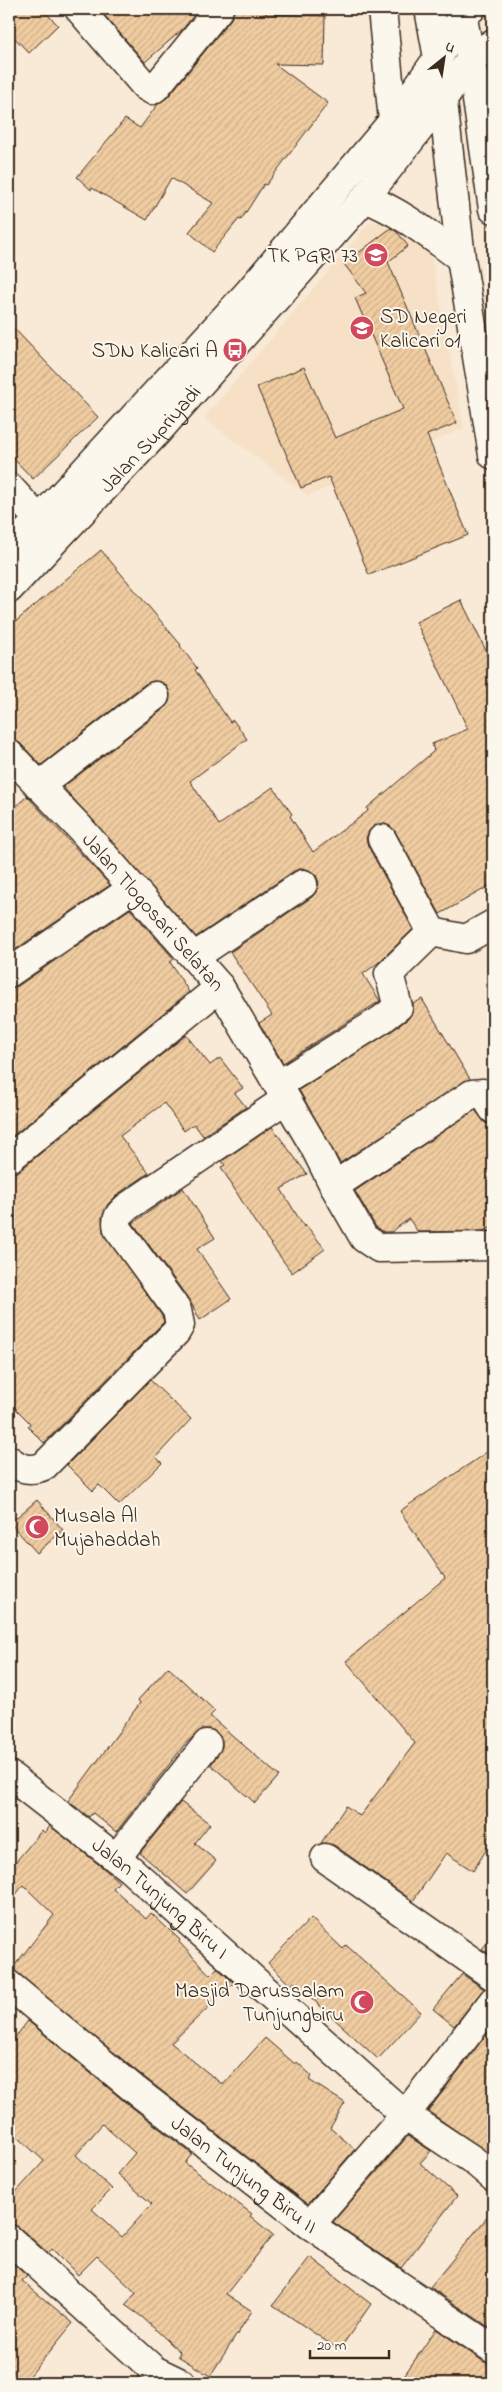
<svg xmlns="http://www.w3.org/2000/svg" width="502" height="2392" font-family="'Indie Flower',sans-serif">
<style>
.built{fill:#f6e1c6}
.building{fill:url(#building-hatch);stroke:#3b2a1e;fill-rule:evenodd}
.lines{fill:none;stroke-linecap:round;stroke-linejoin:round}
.minor-casing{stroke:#3b2a1e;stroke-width:31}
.major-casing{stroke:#3b2a1e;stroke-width:31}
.minor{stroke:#fbf7ec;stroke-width:28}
.major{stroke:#fbf7ec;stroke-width:28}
.labels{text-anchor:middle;stroke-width:4;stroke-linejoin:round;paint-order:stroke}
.poi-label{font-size:21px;fill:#3b2a1e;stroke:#fbf7ec;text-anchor:end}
.street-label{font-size:21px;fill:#3b2a1e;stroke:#fbf7ec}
</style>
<defs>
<pattern id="building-hatch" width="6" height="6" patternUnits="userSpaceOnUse" patternTransform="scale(1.25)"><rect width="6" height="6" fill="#f0cca1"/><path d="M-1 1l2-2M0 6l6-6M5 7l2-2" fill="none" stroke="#cfaf8a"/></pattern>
</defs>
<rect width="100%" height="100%" fill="#f8ead6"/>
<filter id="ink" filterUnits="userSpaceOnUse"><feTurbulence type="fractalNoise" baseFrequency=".02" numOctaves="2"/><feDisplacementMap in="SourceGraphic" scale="10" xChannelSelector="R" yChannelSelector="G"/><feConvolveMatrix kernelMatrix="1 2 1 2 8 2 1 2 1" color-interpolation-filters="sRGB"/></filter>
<g filter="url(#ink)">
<path class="built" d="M399 218 428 238 464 428 308 496 204 418 369 223Z"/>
<path class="building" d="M18 9H42L58 25 29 53 9 32V17Z
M99 9H199L183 29 145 62Z
M234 9H270L265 14 325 16 324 65 275 64 328 103 266 185 264 184 241 220 239 219 212 252 189 232 213 203 171 178 147 220 92 188 91 190 77 177 125 119 140 128 158 104 168 97 231 19Z
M391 228 398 233 408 246 388 262 457 423 427 435 468 535 369 575 329 477 301 488 257 387 304 367 335 438 403 409 355 298 366 293 344 264Z
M9 323 98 417 33 479 9 454Z
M101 550 181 645 180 646 197 668 195 670 230 722 233 720 247 739 190 781 219 825 273 787 292 814 290 816 313 852 368 811 367 808 434 751 432 744 468 729 416 622 461 600 493 665V884L440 914 395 831 390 826 383 823 374 826 369 831 366 838 368 846 413 929 379 962 363 974 380 1001 283 1063 259 1023 272 1015 230 952 312 897 317 891 319 883 316 875 309 870 302 868 294 871 196 937 63 787 165 708 169 702 170 694 167 686 161 682 153 681 145 684 41 765 20 743 9 739V627Z
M27 796 110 885 9 954V813Z
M130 909 174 959 170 962 189 992 9 1139V988L18 986Z
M422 999 470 1079 340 1163 299 1090 390 1032 408 1019 413 1012V1004Z
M186 1035 210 1065 220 1058 243 1088 235 1093 246 1107 203 1136 194 1124 184 1131 164 1103 120 1136 149 1173 118 1194 108 1204 102 1217 103 1232 162 1316 164 1322 44 1443 28 1427 30 1423 9 1402V1174L19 1171Z
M475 1110 485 1123 493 1125V1227L482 1231 418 1232 409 1219 391 1232H384L376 1227 355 1191Z
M272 1127 307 1174 281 1189 304 1227 306 1225 325 1249 292 1273 254 1221 221 1167 225 1165 222 1161Z
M183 1188 215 1238 197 1249 231 1299 200 1320 190 1301 133 1223Z
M150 1380 191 1419 156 1457 162 1463 119 1505 99 1485 93 1491 67 1465Z
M493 1448V1839L473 1871 446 1853 413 1901 334 1845 321 1843 346 1806 360 1816 415 1743 346 1661 445 1578 400 1511Z
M37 1500 63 1530 37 1553 10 1523Z
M168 1667 215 1711 210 1716 279 1776 255 1803 211 1765 222 1747V1739L216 1732 209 1729H202L186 1743 116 1832 93 1813 89 1817 68 1801 140 1703 138 1700Z
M181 1802 210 1824 195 1843 216 1861 187 1894 140 1853Z
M50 1826 102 1867 119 1882 113 1888 146 1919 151 1913 180 1940 179 1942 210 1975 217 1968 234 1983 171 2043 223 2085 265 2038 295 2064 297 2062 312 2076 309 2080 345 2103 330 2128 355 2149 308 2204 144 2077 12 1969 54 1915 23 1885 9 1904V1870L42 1830 45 1833Z
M311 1918 343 1949 346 1945 421 2012 378 2059 294 1982 291 1986 268 1963Z
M493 1936V1957L482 1949Z
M462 1974 484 1989 454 2026 433 2009Z
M28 2021 124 2101 192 2154 185 2163 252 2214 250 2216 273 2235 226 2294 252 2311 210 2376 178 2356 180 2352 142 2317 125 2305 136 2293 97 2256 78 2275 52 2249 48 2253 19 2227 9 2224V2200L44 2161 9 2129V2045ZM102 2124 135 2153 117 2174 152 2204 122 2237 92 2209 112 2189 76 2155Z
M493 2026V2157L428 2111Z
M408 2136 431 2151 420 2163 457 2196 401 2268 333 2222Z
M493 2210V2330L430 2287Z
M310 2257 371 2304 339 2350 273 2305Z
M9 2260 27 2276 22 2281 73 2323 24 2383H19L9 2375Z
M436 2329 484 2362 493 2364V2383H399Z"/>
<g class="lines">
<defs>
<g id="minor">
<path d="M79 9 145 86 152 90 156 87 219 9"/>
<path d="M382 9 393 121"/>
<path d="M9 487 39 520"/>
<path d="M9 549 39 520 248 293 393 121 438 58 462 16 471 9"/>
<path id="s1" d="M9 589 159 430 365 198 442 100 471 59 493 43"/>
<path id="s2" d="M9 754 80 828 220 987 314 1146 334 1186 364 1238 379 1248 493 1246"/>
<path d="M39 786 155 696"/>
<path d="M382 839 432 932"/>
<path d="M194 957 303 884"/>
<path d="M9 973 133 888"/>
<path d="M278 1085 381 1020 398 1007 389 974 432 932 466 939 493 924"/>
<path d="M9 1159 220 987"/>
<path d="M334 1186 472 1094 483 1093 493 1109"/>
<path d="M9 1460C21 1469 30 1472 44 1466L176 1332 180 1325 177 1310 118 1229C115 1218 119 1214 127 1207L286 1099"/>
<path id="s3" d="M9 1775 130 1869 405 2115 473 2160 493 2177"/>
<path d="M116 1858 207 1744"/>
<path d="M325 1858 493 1976"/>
<path id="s4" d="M9 1985 134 2089 310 2225 493 2349"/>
<path d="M310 2225 405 2115 493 2001"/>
<path d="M9 2239 154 2370 181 2383"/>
</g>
<path id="major" d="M429 9 438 58 461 258 493 455
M461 9 471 59 493 209
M365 198C403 213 429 235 461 258"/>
</defs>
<use href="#minor" class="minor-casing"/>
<use href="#major" class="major-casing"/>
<use href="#minor" class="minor"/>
<use href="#major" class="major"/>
</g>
</g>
<defs>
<symbol id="school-disc" viewBox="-11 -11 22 22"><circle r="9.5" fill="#d1495b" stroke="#fbf7ec"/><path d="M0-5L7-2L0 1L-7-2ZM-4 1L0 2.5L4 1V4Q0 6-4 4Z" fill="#fff"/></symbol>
<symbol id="bus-disc" viewBox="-11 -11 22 22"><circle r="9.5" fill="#d1495b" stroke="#fbf7ec"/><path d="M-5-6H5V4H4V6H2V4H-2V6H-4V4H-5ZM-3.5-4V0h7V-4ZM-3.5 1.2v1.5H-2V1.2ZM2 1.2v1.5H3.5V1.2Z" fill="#fff"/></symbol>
<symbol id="mosque-disc" viewBox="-11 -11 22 22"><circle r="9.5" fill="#d1495b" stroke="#fbf7ec"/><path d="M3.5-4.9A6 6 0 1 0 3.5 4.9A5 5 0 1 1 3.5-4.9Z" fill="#fff"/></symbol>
</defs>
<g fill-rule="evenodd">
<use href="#school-disc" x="362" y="241" width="28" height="28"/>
<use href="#school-disc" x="348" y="314" width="28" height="28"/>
<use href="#bus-disc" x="221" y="336" width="28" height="28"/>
<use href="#mosque-disc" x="23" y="1513" width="28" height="28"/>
<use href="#mosque-disc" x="348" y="1988" width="28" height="28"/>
</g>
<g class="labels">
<g class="poi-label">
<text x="358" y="262">TK PGRI 73</text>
<text x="380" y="323" text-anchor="start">SD Negeri<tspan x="380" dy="24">Kalicari 01</tspan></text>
<text x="218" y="357">SDN Kalicari A</text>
<text x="54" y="1522" text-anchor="start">Musala Al<tspan x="54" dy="24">Mujahaddah</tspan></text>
<text x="344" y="1997">Masjid Darussalam<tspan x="344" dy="24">Tunjungbiru</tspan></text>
</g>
<g class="street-label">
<text dy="7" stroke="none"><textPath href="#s1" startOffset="206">Jalan Supriyadi</textPath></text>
<text dy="7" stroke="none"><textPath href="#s2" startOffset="214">Jalan Tlogosari Selatan</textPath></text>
<text dy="7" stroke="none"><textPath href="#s3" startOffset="195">Jalan Tunjung Biru I</textPath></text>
<text dy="7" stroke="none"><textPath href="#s4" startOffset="302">Jalan Tunjung Biru II</textPath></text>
</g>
</g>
<rect width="502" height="2392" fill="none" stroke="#fbf7ec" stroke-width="30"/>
<rect x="15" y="15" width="472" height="2362" fill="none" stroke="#3b2a1e" stroke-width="2" filter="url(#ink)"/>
<g transform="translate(444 58) rotate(30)" stroke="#fbf7ec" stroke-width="4" paint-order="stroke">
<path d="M0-4L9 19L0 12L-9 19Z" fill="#3b2a1e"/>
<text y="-8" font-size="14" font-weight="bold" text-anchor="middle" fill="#3b2a1e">U</text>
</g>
<path d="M310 2350v8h79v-8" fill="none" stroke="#3b2a1e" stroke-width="2.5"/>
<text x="317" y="2350" font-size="15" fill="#3b2a1e" stroke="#fbf7ec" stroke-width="4" paint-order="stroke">20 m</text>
</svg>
